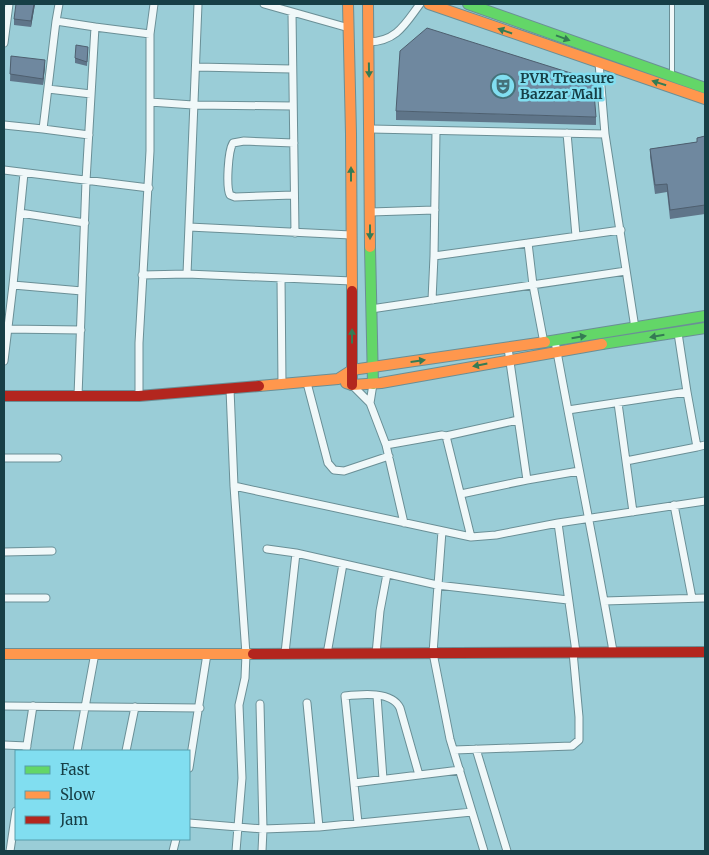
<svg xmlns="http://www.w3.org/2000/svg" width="709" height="855" font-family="Merriweather,serif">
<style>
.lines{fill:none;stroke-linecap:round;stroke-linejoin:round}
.lane-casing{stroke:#6a8f96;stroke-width:6}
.street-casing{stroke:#6a8f96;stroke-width:9}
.fast-casing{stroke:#6a8f96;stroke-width:12}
.slow-casing{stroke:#6a8f96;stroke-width:12}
.jam-casing{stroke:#6a8f96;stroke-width:12}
.lane{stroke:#f0f8f9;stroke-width:4}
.street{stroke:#f0f8f9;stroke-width:7}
.fast{stroke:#63d668;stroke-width:10}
.slow{stroke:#ff974d;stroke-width:10}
.jam{stroke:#b3261e;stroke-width:10}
.wall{fill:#5f7589}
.shaded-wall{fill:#4e5f6f}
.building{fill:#6f889f;stroke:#4e5f6f}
.oneway{fill:#357b54}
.labels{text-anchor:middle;stroke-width:5;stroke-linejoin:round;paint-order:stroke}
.poi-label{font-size:14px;font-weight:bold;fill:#173f46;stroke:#81def0;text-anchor:start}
</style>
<rect width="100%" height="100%" fill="#9acdd7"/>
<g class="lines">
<defs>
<path id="lane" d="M672 4V75"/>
<path id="street" d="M59 4 56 21 95 27
M264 4 349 28
M292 13 295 233
M369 42C397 41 405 24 420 4
M4 43 9 4
M599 63 605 134 635 328
M196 67 292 69
M48 89 91 94
M150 102 193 105 293 106
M4 125 43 129 56 21
M43 129 89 135
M371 129 605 134
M567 133 576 236
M294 143 244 141 233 143C228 151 226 187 230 195L235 197 294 195
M4 170 149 188
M370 212 435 210
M20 213 85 223
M189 227 351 235
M528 243 533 285 544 343
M434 256 621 230
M187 274 198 4
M142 275 187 274 352 281
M281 278 282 385
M13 285 82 291
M432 300 434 256 436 131
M371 309 626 271
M7 329 81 330
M555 341C574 445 595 548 613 651
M508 348 527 480
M4 361 13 285 24 173
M307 383 328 463 334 470 344 471 389 456
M352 385 370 403 373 384
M230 389 234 486 246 654 245 678 239 705 242 778 236 851
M78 396 86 181 95 27 150 34
M139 396V343L150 151V34L154 4
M370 403 386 445 404 523
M618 403 633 512
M568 410 687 392 678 333
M446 436 518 420
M386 445 442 435 446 436 471 537
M697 447 705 445
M4 458H58
M626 461 697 447 687 392
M234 486 471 537 496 535 558 523 705 501
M461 494 527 480 579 471
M674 505 692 598
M558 523 576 652
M442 531 433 653 450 739 484 851
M267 549 296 553 437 585 568 600
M4 552 52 551
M4 598H46
M604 601 705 598
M285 653 296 553
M327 654 343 564
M376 654 380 611 387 574
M377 696 383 779
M307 703 319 827
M260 704 263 829 262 851
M4 706 200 708
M4 745 27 746
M476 749 507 851
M454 750 572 746 579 740V717L573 652
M26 751 33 706
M77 751 95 653
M126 751 135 707
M189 768 207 654
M354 783 460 770
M189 823 263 829 319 827 472 812
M358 823 345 696C362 694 392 691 400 708L419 775
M10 851 16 811
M173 851 176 839"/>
<path id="fast" d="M468 4 705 88
M370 247 373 384
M545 342 705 316
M602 344 705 328"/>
<path id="slow" d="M348 4 351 134 352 291
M368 4 370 247
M429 4 705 99
M346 383 352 385 381 383 602 344
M259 386 338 379 352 370 545 342
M4 654H253"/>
<path id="jam" d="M352 291V385
M4 396H139L259 386
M253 654 705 652"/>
</defs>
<use href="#lane" class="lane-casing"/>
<use href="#street" class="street-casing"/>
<use href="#fast" class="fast-casing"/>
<use href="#slow" class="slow-casing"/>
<use href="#jam" class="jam-casing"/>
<use href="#lane" class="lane"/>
<use href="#street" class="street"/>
<use href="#fast" class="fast"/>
<use href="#slow" class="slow"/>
<use href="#jam" class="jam"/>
</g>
<path class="wall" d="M35 4 31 27 14 25V19Z
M88 47 87 66 75 63V58Z
M11 56 45 66 43 85 10 81Z
M396 111 596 117V125L396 120Z
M705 136V214L670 219 667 192 655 194 650 157V149L697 142V138Z"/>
<path class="shaded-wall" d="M34 4H35L31 27V21Z
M45 60V66L43 85V79Z"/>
<path class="building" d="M16 4H34L31 21 14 19Z
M427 28 593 80 596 117 396 111 400 51Z
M76 45 88 47 87 62 75 58Z
M11 56 45 60 43 79 10 74Z
M705 136V205L670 210 667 184 655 185 650 149 697 142V138Z"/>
<defs><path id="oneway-solid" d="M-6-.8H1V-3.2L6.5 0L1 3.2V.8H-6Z" transform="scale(1.25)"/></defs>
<g class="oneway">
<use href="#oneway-solid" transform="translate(505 31) rotate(-161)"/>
<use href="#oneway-solid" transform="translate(563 38) rotate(20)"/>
<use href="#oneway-solid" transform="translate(369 70) rotate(89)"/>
<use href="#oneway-solid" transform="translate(659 83) rotate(-162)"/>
<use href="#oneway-solid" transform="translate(351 174) rotate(-90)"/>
<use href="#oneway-solid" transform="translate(370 232) rotate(90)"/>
<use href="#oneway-solid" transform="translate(352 336) rotate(-90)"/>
<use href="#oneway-solid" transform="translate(657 336) rotate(170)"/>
<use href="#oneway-solid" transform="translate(579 337) rotate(-9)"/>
<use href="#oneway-solid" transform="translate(418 361) rotate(-8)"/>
<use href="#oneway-solid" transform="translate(480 365) rotate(169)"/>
</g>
<defs>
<symbol id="theatre-ring" viewBox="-11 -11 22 22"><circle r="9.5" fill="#81def0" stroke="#457179" stroke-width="1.5"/><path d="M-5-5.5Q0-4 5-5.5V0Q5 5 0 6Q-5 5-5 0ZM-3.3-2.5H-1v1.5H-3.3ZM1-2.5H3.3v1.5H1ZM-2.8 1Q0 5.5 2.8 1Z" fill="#457179"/></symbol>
</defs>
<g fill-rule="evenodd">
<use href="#theatre-ring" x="489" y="72" width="28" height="28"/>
</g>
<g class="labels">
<g class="poi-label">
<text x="520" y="83">PVR Treasure<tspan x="520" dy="16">Bazzar Mall</tspan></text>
</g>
</g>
<rect width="709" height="855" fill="none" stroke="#173f46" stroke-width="10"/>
<rect x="15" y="750" width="175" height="90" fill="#81def0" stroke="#579eac"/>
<rect x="25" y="766" width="25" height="8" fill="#63d668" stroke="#579eac"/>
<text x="60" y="775" font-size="15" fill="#173f46">Fast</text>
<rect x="25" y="791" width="25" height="8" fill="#ff974d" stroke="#579eac"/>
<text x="60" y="800" font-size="15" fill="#173f46">Slow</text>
<rect x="25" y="816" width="25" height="8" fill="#b3261e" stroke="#579eac"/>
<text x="60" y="825" font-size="15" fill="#173f46">Jam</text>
</svg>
